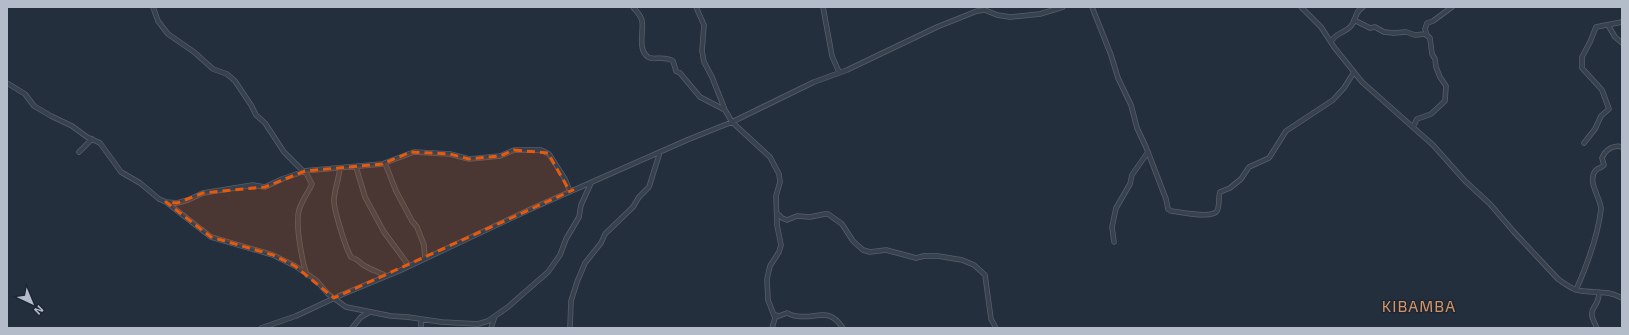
<svg xmlns="http://www.w3.org/2000/svg" width="1629" height="335" font-family="'Exo 2',sans-serif">
<style>
.lines{fill:none;stroke-linecap:round;stroke-linejoin:round}
.minor-casing{stroke:#565f6c;stroke-width:5.5}
.minor{stroke:#38414e;stroke-width:4}
.marked{fill:#e8590c;fill-opacity:0.2;stroke:#e8590c;stroke-width:3;stroke-dasharray:8 5;stroke-linejoin:round}
.labels{text-anchor:middle;stroke-width:3;stroke-linejoin:round;paint-order:stroke}
.quarter-label{font-size:16px;letter-spacing:1px;fill:#d59563;stroke:#1d2633}
</style>
<rect width="100%" height="100%" fill="#242f3e"/>
<g class="lines">
<defs>
<path id="minor" d="M153 7 158 21 168 34 194 52 213 69 227 74 235 81 251 105 256 115 265 123 284 152 303 171 382 164 414 152 450 154 469 159 500 156 514 150H541L549 154 565 179 569 189 573 190
M633 7C636 11 641 15 642 21 644 31 637 49 648 57 654 61 663 55 673 61L676 71 680 73 700 97 725 110
M696 7 704 25 702 51 704 62 712 77 725 110 732 122 770 157 779 174 780 182 776 196 777 225 781 245 779 252 770 266 767 279 768 300 775 318 772 328
M823 7 832 56 839 72
M1092 7 1111 55 1118 78 1131 105 1137 128 1146 147 1166 199 1168 209 1171 211C1180 212 1212 219 1217 211 1220 206 1218 198 1220 192L1230 188 1241 179 1249 167 1269 158 1286 131 1333 100 1344 88 1354 72
M1301 7 1321 27 1334 47 1362 82 1433 145 1465 181 1490 204 1514 232 1558 279C1564 283 1570 288 1577 290 1594 294 1606 289 1622 298
M1354 20 1370 28 1375 27 1384 32 1394 33 1406 32 1415 35 1425 34 1430 38 1432 54 1435 59 1436 67 1440 77 1446 86 1445 101 1431 114 1417 119 1413 127
M1608 25 1615 37 1622 43
M1427 35 1425 29 1427 23 1433 21 1452 7
M1331 42C1335 33 1345 33 1351 26 1357 19 1354 12 1363 7
M7 83 25 94 34 106 51 116 72 126 87 137 100 143 121 172 140 183 159 199 166 202 177 203 188 200 203 193 253 185 265 187 282 179 305 171 312 184C308 193 302 200 299 210 295 223 302 262 307 275
M1584 143 1595 129 1601 116 1609 109 1602 90 1582 68V57L1590 42 1596 27 1622 22
M79 152 92 139
M385 163 396 191 412 221 417 227 424 245 425 259
M356 167 365 197 384 232 409 266
M340 168C339 178 335 188 334 199 333 208 346 249 351 257 360 260 359 263 365 266 372 270 379 272 386 276
M166 202 211 237 273 255 295 266 316 280 328 294 346 307 391 316 407 317 442 322 478 324 488 321 508 307 548 272 560 255 566 239 579 217 581 205 591 183
M777 213 782 218 787 220 797 216 810 217 825 214H828L842 224 853 241 863 250 870 252 886 250 916 258 924 256H938L962 260 974 265 985 275 991 319 996 328
M1114 242 1112 227 1116 208 1130 184 1132 175 1148 152
M1576 290C1587 265 1598 236 1601 209 1601 198 1586 181 1596 170 1599 168 1601 168 1604 165L1602 158C1605 150 1614 144 1622 147
M775 315 779 316 787 313C790 314 793 316 796 316 817 320 827 305 843 328
M421 319V328
M261 328 296 316 341 295 399 271 533 208 687 140 732 122 814 82 847 70 937 27 977 11 985 10 997 15 1010 17 1040 14 1063 7
M352 328 361 317 368 313
M491 328 495 316
M570 328 571 301 577 282 585 263 601 243 605 234 633 207 639 197 649 187 660 152
M1597 328C1584 304 1599 312 1599 292"/>
</defs>
<use href="#minor" class="minor-casing"/>
<use href="#minor" class="minor"/>
</g>
<path class="marked" d="M514 150 548 153 569 190H573L334 298 295 266 273 255 211 237 166 202 177 203 203 193 265 187 305 171 382 164 411 152 450 154 469 159 500 156Z"/>
<g class="labels">
<g class="quarter-label">
<text x="1419" y="312">KIBAMBA</text>
</g>
</g>
<rect width="1629" height="335" fill="none" stroke="#b4bcc9" stroke-width="16"/>
<g transform="translate(32 303) rotate(136)" stroke="#1d2633" stroke-width="3" paint-order="stroke">
<path d="M0-3L7 15L0 10L-7 15Z" fill="#b4bcc9"/>
<text y="-6" font-size="11" font-weight="bold" text-anchor="middle" fill="#b4bcc9">N</text>
</g>
</svg>
